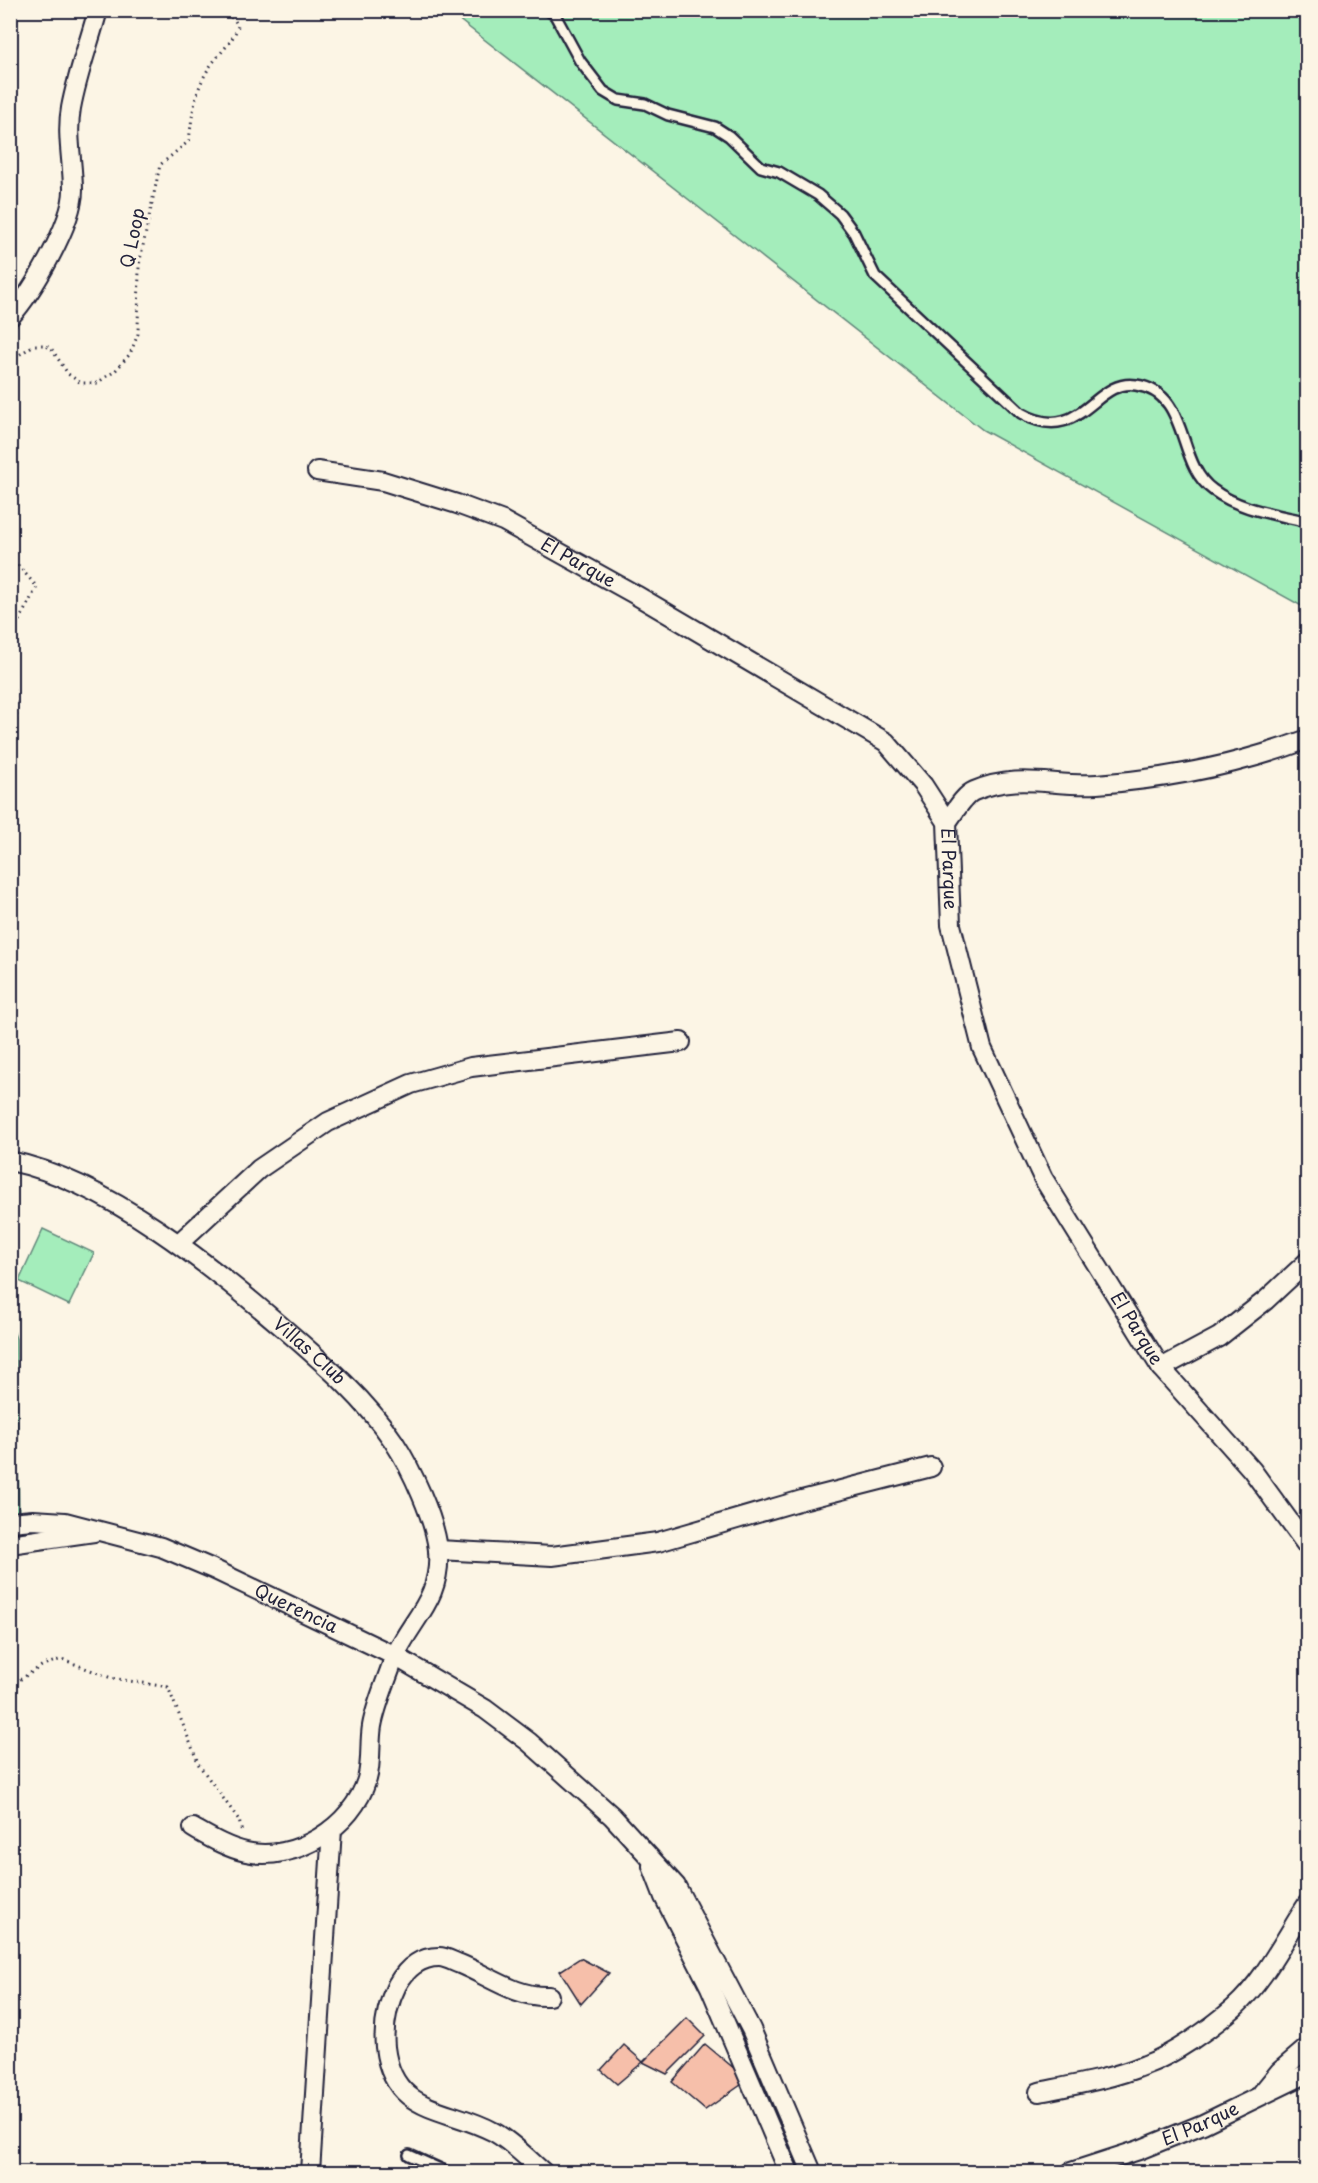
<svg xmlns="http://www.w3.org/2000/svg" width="1318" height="2183" font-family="'Playpen Sans',sans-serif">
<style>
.green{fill:#a4edbb;stroke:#63887b;stroke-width:1.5}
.building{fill:#f6bfaa;stroke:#22223b;stroke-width:1.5}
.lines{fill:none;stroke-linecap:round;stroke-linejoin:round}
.lane-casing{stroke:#22223b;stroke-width:14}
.street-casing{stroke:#22223b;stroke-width:22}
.path{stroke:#22223b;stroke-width:3;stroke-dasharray:1.5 4.5;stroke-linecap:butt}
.lane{stroke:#fcf5e5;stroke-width:9}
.street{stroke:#fcf5e5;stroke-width:18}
.labels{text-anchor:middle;stroke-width:6;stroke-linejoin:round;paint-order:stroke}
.street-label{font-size:18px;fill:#22223b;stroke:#fcf5e5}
</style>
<rect width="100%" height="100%" fill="#fcf5e5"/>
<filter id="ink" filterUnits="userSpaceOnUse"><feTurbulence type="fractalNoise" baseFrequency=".0167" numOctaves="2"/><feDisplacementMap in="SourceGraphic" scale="12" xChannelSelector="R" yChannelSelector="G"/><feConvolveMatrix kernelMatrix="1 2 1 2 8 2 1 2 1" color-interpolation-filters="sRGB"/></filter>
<g filter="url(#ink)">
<path class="green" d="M448 11H1307V609L983 430Z
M43 1229 94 1253 69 1305 19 1281Z
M10 1321 16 1339 19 1517 10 1518Z"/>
<path class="building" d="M580 1958 609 1973 581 2004 560 1971Z
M687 2018 705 2036 667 2074 643 2062Z
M705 2044 748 2080 705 2110 672 2082Z
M624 2045 643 2062 617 2084 601 2070Z"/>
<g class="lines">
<defs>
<path id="lane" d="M548 10 555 15 580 61 603 91 618 100 645 104 668 115 715 127 729 136 761 167 779 172 818 195 840 214 854 233 875 276 1021 413C1081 447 1094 378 1136 385 1191 393 1175 463 1213 490 1240 510 1275 514 1308 522
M409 2155 447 2172"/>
<g id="street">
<path d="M10 317C32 293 73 223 73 190 73 163 66 135 71 108 77 75 89 43 98 10"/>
<path id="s1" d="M317 471 383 481 457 504 503 521 636 595 886 742 923 785 947 822 951 925 982 1048 1043 1178 1161 1368 1252 1470 1308 1547"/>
<path d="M947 822C954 813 964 795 974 791 1019 772 1053 787 1097 784 1168 779 1241 764 1308 739"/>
<path id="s2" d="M10 1161C108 1181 214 1268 288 1332 326 1365 366 1400 394 1442 411 1468 435 1519 438 1550 442 1602 408 1621 393 1661 386 1682 376 1704 372 1726 369 1744 372 1762 367 1779 353 1827 294 1863 246 1852 227 1848 209 1837 193 1828"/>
<path d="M179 1243 259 1169 328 1122 411 1084 471 1067 681 1042"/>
<path d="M1161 1368 1219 1337 1266 1300 1308 1261"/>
<path id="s3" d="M10 1522 33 1520 65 1522 161 1547 213 1569 395 1656 485 1709 529 1742 612 1816 676 1886 751 2029 812 2172"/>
<path d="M10 1544 94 1532"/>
<path d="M438 1550 552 1556 658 1542 802 1500 931 1467"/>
<path d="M652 1866 664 1897 710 1987 789 2172"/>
<path d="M1039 2092C1074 2085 1111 2079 1145 2065 1173 2055 1211 2028 1234 2008 1265 1980 1285 1938 1308 1903"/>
<path d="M1262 2093 1280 2071 1308 2047"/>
<path d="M310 2172 332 1829"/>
<path d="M543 2172C528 2159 512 2142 494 2132 446 2106 393 2115 385 2047 383 2025 387 2005 397 1985 406 1969 419 1957 439 1957 446 1957 454 1962 460 1964 489 1976 517 1998 549 1996"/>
<path id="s4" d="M1071 2172 1139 2150 1203 2124 1308 2073"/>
</g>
</defs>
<use href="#lane" class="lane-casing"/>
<use href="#street" class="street-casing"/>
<path class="path" d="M10 361 34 345H43L51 348 68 374 81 383H97L115 371 130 354 138 334 139 265 160 165 189 141C192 117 194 94 206 73 215 56 232 45 238 26L234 19 218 10
M10 556 37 587 17 624 10 655
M10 672 17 717 10 746
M10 1686 43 1665 62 1659 111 1678 168 1687 199 1765 239 1820 242 1833"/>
<use href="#lane" class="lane"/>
<use href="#street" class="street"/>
</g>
</g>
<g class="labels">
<g class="street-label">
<text transform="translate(133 238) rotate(-79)" y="6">Q Loop</text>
<text dy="6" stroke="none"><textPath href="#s1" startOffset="279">El Parque</textPath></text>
<text dy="6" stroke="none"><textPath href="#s1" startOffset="783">El Parque</textPath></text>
<text dy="6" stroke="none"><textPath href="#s1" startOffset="1287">El Parque</textPath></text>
<text dy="6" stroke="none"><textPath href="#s2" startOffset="358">Villas Club</textPath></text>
<text dy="6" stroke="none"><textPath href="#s3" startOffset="303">Querencia</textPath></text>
<text dy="6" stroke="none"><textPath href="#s4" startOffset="138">El Parque</textPath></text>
</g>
</g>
<rect width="1318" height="2183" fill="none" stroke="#fcf5e5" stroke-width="36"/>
<rect x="18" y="18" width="1282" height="2147" fill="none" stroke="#22223b" stroke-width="2" filter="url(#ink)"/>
</svg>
